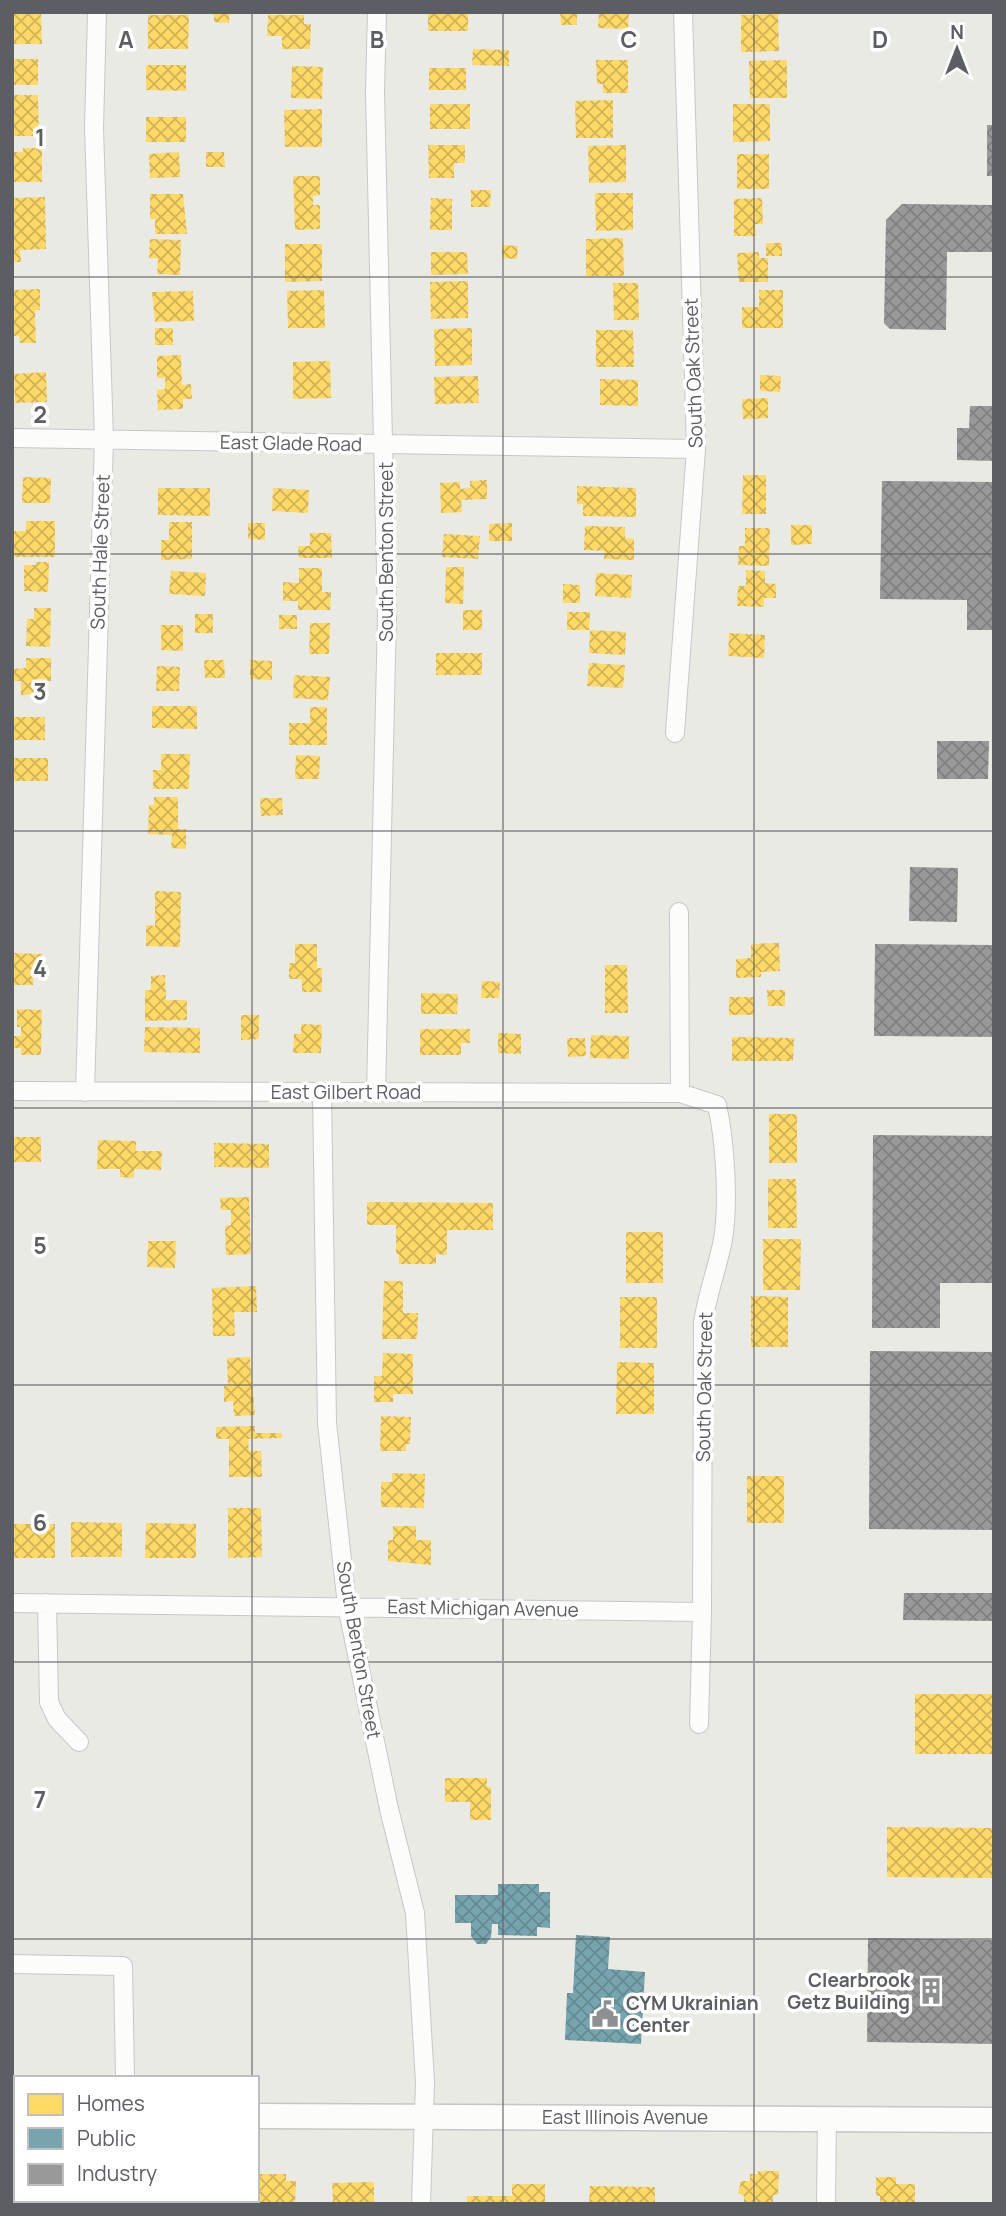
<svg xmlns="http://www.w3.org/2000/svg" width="1006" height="2216" font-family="Manrope,sans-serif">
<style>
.homes{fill:url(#homes-cross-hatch)}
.public{fill:url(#public-cross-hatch)}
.industry{fill:url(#industry-cross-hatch)}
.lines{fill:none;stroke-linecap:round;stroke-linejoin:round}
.minor-casing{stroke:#c7c7c7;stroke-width:20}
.secondary-casing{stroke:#c6c7c5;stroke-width:27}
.minor{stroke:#fcfcfb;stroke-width:18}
.secondary{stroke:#fcfcfb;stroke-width:24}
.grid{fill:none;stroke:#5b5e62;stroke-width:2;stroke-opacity:0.55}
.labels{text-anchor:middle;stroke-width:7;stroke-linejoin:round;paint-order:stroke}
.street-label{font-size:19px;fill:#5b5e62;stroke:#fff}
.poi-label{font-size:19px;font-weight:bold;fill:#5b5e62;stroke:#fff;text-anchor:end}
.grid-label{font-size:23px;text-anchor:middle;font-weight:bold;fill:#5b5e62;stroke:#fff;stroke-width:7;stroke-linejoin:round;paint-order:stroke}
</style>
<defs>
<pattern id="homes-cross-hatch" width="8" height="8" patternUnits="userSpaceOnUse" patternTransform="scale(1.75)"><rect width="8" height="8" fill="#ffd966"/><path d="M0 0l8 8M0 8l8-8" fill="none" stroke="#d1b357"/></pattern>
<pattern id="public-cross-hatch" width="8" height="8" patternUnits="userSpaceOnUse" patternTransform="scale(1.75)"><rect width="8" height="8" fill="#76a5af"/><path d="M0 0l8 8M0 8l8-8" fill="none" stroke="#648a92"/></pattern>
<pattern id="industry-cross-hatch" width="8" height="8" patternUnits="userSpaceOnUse" patternTransform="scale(1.75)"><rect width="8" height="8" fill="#999"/><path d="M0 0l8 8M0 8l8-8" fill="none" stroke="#808080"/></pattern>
</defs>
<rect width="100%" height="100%" fill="#eaeae5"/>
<path class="homes" d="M12 12H41L42 44H12Z
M214 12H230L229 23 214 22Z
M428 12H468V31H428Z
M560 12H577V25H561Z
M599 12 629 13 628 29 598 28Z
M778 14 779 51 741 52V15Z
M148 15H189L188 49H148Z
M268 15H304V24H311L310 49H282V36H267Z
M473 49 509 50V66L472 65Z
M12 59H38V85H12Z
M596 60H628V93H603V84H597Z
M787 60V98H750L749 61Z
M146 65H186V91L146 90Z
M292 66 323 67 322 99 291 98Z
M429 68H466V90H429Z
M12 95H38L39 136H12Z
M613 100V138H576L575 101Z
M430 104H470V129H430Z
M733 104H770V141L733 142Z
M322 109V147H285L284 110Z
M146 117H186V142H146Z
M428 145H465V163H454V178H429Z
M626 145V182L589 183 588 146Z
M23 148H42V182H12V152H23Z
M179 152 180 177 150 178 149 154Z
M206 152H224L225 167H206Z
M737 154H769V189H737Z
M293 176H320V195L313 196V205H320V229L295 230Z
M471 190H491L490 207H471Z
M595 193H633V230L596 231Z
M150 194H183L187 234H155V219H150Z
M45 197 46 249 20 250 21 262H12L13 198Z
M431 198 452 199V230H430Z
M762 198 763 224H755L756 236H734V199Z
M623 238 624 276H586V239Z
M150 239 181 240 180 275 157 274 158 259 149 258Z
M766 243H782V256H766Z
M285 244H322V281L285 282Z
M502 245 518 246 517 259 502 258Z
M431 252H467L468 274 431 275Z
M759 252V258H768V282H739L737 253Z
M468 281V318L431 319 430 282Z
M613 283H638L639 320H614Z
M40 289V310H35L36 343H20L19 336H12V290Z
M324 290 325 328H288L287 291Z
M759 290H783V328H742V307H759Z
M193 291 194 321 155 322 152 292Z
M155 328H173V345H155Z
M472 328V365L435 366 434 329Z
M596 330H633L634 367H596Z
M181 355 182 385 191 384 192 399H183V409L158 410 157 390 165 389V378H157V356Z
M330 361 331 398 293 399V362Z
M46 372 47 402 15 403 14 374Z
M760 375 781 376 780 392 760 391Z
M478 376 479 403 435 404 434 377Z
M600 379 638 380V406L600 405Z
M768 398V418L743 419 742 399Z
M743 475H766V514H742Z
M23 477 51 478 50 503H22Z
M487 480V499L461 500 462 512 441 513 440 483 460 482V489L470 488V481Z
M577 486 636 488V517L583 516V504H577Z
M158 488H210V516L158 515Z
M273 488 309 490 308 513 272 511Z
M26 521H55V557H12V531H26Z
M169 522H192V559L161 560V540H169Z
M248 523H265V540L248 539Z
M512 523V541H489V524Z
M791 525H812V544L791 545Z
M585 526 625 527V538L634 539V560L604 559V551L584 550Z
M745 528H770L769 566 738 565 739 546H745Z
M310 533H331L332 558H299L298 546H310Z
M444 534 480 536 478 559 442 557Z
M36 562H49L48 592 24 591V565H36Z
M446 567H464L463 604 445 603Z
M299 568H322V592H331L330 610H298V601H283V582L299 583Z
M746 570 765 571V583L776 584V598H764V607L737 606 738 586H746Z
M171 571 206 573 205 596 169 594Z
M596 573 632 575 631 598 595 596Z
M563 584 580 585V603H563Z
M34 608H51L50 647 26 646 27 619H34Z
M463 610H482V630H463Z
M567 612H590L589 630H567Z
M195 614H213V633H195Z
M279 615H297V629H279Z
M310 623H330L329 654H309Z
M161 625H183V651L161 650Z
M590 630 626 632 625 655 589 653Z
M729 633 765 635 764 658 728 656Z
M436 653H482V675H436Z
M26 658H51V681L41 682V694L21 695V681H14V669L26 668Z
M204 660H224L225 678H205Z
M250 660 272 661V680L250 679Z
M589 663 625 665 623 688 587 686Z
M157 666 180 667 179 691H156Z
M294 675 330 677 328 700 293 698Z
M152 706H197V729L152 728Z
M310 707H327V745H289V723H310Z
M12 717H45V740H12Z
M161 754H190L189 789H153V770H161Z
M296 755 320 756 319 779H295Z
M12 758H48V781H12Z
M154 797H178V829H186V849L171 848 172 835 148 834 149 805H154Z
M260 798H282L283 815 261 816Z
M155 891 181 892 180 947 146 946V925L155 926Z
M779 943 780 971 761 972V977L736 978V959L751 958V944Z
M295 944H317V968H322V992H302V979H289V963H295Z
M12 953 42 954V967L34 966 33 985H12Z
M605 965H627L628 1013H605Z
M165 975 166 1000H187V1020L145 1021V990H151V976Z
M482 981 500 982 499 998H481Z
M767 990H785V1006H768Z
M421 993 458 994 457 1014H421Z
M729 997H754V1015H729Z
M17 1009 42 1010 41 1055H21V1048H12V1036H21V1027H17Z
M241 1015H259V1039L241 1040Z
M301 1024 322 1025 321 1053H293L294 1034H301Z
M145 1027 200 1028V1053L144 1052Z
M420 1029H470V1043H461V1055H420Z
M498 1033 521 1034V1054L498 1053Z
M591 1035 629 1036V1059L590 1058Z
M732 1037 794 1038 793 1061H732Z
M567 1038H585L586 1056 568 1057Z
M769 1114H797V1163H769Z
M12 1137H41V1162H12Z
M98 1140 136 1141V1151H162L161 1170 134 1169V1178L120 1177V1169H97Z
M214 1143 269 1144V1168L214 1167Z
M768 1179H796L797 1228H768Z
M249 1197 251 1254 226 1255 225 1226 231 1225V1210H221L220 1198Z
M367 1202 493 1203V1230H447V1255L436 1254V1264H399V1254H396V1225H367Z
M626 1232H663V1283H626Z
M763 1239H801L800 1290H763Z
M148 1241H176L175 1268 147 1267Z
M384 1281H403V1313H418L417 1339H382Z
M256 1286 257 1312H234L235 1336H213L212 1288Z
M751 1296 788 1297V1347H751Z
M620 1297H657V1348H620Z
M383 1353 413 1354V1394H393V1402H374V1376H382Z
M250 1357 255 1415 234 1416 233 1401 224 1402V1386H228L227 1358Z
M617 1362 654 1363V1414H616Z
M381 1416 411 1417 410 1444H406V1451H380Z
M255 1426V1433H282V1438L248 1439 249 1451H261L262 1477H229V1439H216V1427Z
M392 1473 425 1474 424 1508 381 1507V1482H392Z
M747 1476H784V1523H747Z
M228 1508H261L262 1557 228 1558Z
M71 1522 122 1523V1557H71Z
M146 1523 196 1524V1558H145Z
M12 1524H55V1558H12Z
M393 1526H416V1540H431V1565L388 1561V1540H393Z
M915 1694H994V1754H915Z
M445 1778H487V1787H491V1820H470V1802H445Z
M887 1827 994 1828V1878L887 1877Z
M758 2171H779L778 2195H773V2204H744V2196L738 2193 741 2181H750V2174H758Z
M257 2174H286V2181H296L295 2204H255Z
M876 2177H896V2184H915V2204H880V2196H876Z
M374 2182V2204H333L332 2183Z
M512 2184H545V2204H467V2196H512Z
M590 2186 655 2187V2204H589Z
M27 2200H62V2204H27Z
M146 2200H178V2204H146Z
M192 2200H237V2204H192Z"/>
<path class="public" d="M498 1884H539V1892H550V1928L537 1927V1936L498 1935V1924H492L491 1937 486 1944H477L471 1936V1923H455V1895H498Z
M576 1935 610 1937 608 1969 645 1972 641 2044 565 2040 567 1993H573Z"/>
<path class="industry" d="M987 125H994V176H987Z
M902 204 994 205V252H947L946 330 890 329 884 323 886 220Z
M970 406H994V461L957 460V428H969Z
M882 481 994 482V630H967V600L880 599Z
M937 741H989L988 779H937Z
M910 867 958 868 957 922 909 921Z
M875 944 994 945V1037L874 1036Z
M873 1135 994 1136V1283H940V1328H872Z
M870 1351 994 1352V1530L869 1529Z
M904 1593H994V1621L903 1620Z
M868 1938 994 1940V2044L867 2042Z"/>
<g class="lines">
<defs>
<path id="minor" d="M12 438 696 449
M675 733 696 449 683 12
M679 912 680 1093 717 1105C725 1140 729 1203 723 1239 718 1267 707 1294 703 1323L702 1612 699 1724
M12 1091 680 1093
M85 1092 104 439 94 128 97 12
M322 1092 327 1423 347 1606 389 1809 415 1913 425 2082 421 2204
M376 1092 387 616 375 92 377 12
M12 1603 702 1612
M47 1603 49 1702 57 1719 79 1742
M12 1964 123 1966 125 2078
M89 2200V2204
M826 2204 827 2119"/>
<path id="secondary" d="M12 2113H16
M257 2116 994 2120"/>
</defs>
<use href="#minor" class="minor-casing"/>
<use href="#secondary" class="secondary-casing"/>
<use href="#minor" class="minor"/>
<use href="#secondary" class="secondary"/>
</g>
<path class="grid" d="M252 12V2078M503 12V2204M754 12V2204M12 277H994M12 554H994M12 831H994M12 1108H994M12 1385H994M12 1662H994M12 1939H994M252 2200V2204"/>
<defs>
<symbol id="building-bare" viewBox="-9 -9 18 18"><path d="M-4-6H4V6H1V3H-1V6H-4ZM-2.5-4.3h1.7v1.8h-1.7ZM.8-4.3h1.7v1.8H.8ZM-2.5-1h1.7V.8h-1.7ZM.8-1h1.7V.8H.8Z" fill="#8d8f90" stroke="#fff" stroke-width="2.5" paint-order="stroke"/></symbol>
<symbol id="civic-bare" viewBox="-9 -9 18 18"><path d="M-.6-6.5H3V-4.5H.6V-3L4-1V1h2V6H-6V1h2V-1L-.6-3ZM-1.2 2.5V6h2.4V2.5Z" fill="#8d8f90" stroke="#fff" stroke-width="2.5" paint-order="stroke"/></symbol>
</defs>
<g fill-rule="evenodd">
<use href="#building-bare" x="912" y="1972" width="38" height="38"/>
<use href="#civic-bare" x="586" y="1995" width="38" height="38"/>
</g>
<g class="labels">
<g class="street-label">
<text transform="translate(693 373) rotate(-92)" y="7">South Oak Street</text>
<text transform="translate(291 443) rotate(1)" y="7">East Glade Road</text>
<text transform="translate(100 552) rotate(-88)" y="7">South Hale Street</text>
<text transform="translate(386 552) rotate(-90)" y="7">South Benton Street</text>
<text x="346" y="1099">East Gilbert Road</text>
<text transform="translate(704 1387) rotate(-89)" y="7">South Oak Street</text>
<text transform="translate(483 1608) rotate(1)" y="7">East Michigan Avenue</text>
<text transform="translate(359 1650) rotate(80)" y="7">South Benton Street</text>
<text x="625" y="2124">East Illinois Avenue</text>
</g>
<g class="poi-label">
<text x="910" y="1987">Clearbrook<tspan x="910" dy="22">Getz Building</tspan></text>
<text x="626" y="2010" text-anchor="start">CYM Ukrainian<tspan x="626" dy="22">Center</tspan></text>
</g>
</g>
<g class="grid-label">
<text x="126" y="48">A</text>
<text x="377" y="48">B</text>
<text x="629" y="48">C</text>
<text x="880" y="48">D</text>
<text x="40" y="146">1</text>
<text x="40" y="423">2</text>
<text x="40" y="700">3</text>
<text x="40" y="977">4</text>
<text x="40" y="1254">5</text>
<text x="40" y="1531">6</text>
<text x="40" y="1808">7</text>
</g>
<rect width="1006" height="2216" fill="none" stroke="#5b5e62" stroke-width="28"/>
<rect x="14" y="2076" width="245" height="126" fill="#ffffff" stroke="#bdbfc0" stroke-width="2"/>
<rect x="28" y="2094" width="35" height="21" fill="#ffd966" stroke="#bdbfc0" stroke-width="2"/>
<text x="77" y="2111" font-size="21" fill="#5b5e62">Homes</text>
<rect x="28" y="2128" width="35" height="21" fill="#76a5af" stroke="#bdbfc0" stroke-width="2"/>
<text x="77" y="2146" font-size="21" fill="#5b5e62">Public</text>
<rect x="28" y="2164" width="35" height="21" fill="#999999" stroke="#bdbfc0" stroke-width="2"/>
<text x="77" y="2181" font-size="21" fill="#5b5e62">Industry</text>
<g transform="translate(957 49)" stroke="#ffffff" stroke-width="5" paint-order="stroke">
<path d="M0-5L12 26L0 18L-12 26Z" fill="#5b5e62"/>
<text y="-10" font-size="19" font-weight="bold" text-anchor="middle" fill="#5b5e62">N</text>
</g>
</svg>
